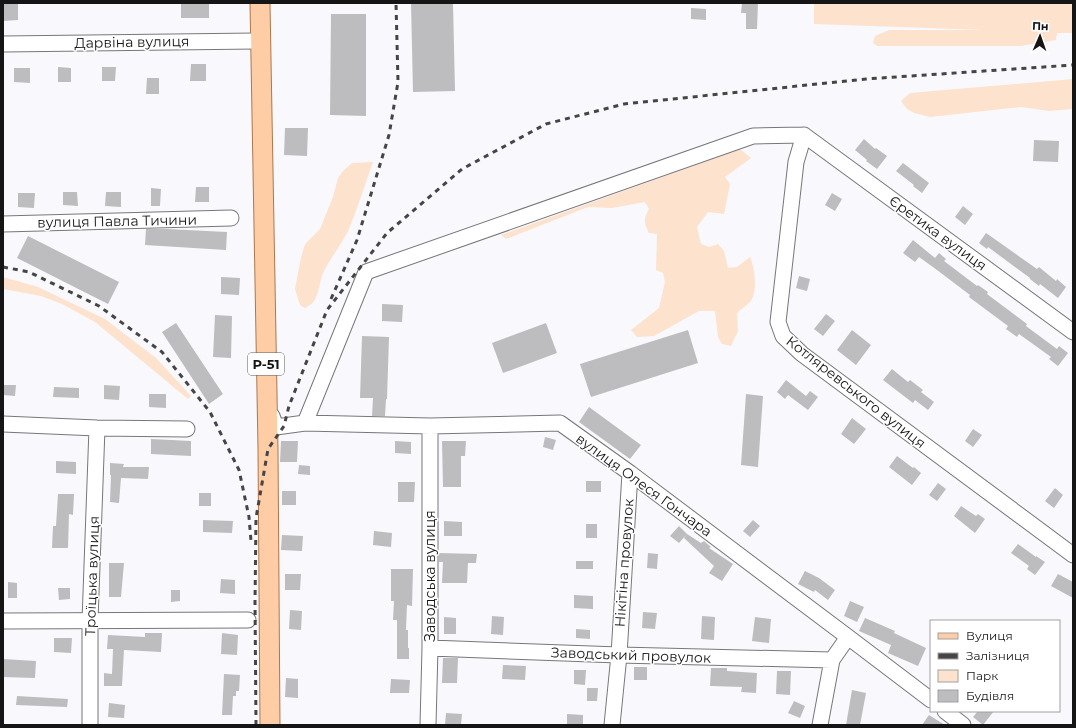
<svg xmlns="http://www.w3.org/2000/svg" width="1076" height="728" font-family="Montserrat,sans-serif">
<style>
.green{fill:#fde2cd}
.building{fill:#bdbdc0}
.lines{fill:none;stroke-linecap:round;stroke-linejoin:round}
.minor-casing{stroke:#77777a;stroke-width:17}
.major-casing{stroke:#ac774d;stroke-width:21}
.minor{stroke:#fff;stroke-width:15}
.major{stroke:#fecda6;stroke-width:19}
.rail{stroke:#454546;stroke-width:3;stroke-dasharray:5 5;stroke-linecap:butt}
.labels{text-anchor:middle;stroke-width:3;stroke-linejoin:round;paint-order:stroke}
.shield{fill:#fff;stroke:#5b5b5c;stroke-width:1}
.shield-label{font-size:13px;font-weight:bold;fill:#151516}
.street-label{font-size:14px;fill:#151516;stroke:#fff}
</style>
<rect width="100%" height="100%" fill="#f9f9fd"/>
<path class="green" d="M814 3H1073V33H1057L1056 40 1021 46H877L873 43 875 36 889 30H984L814 24Z
M1073 79V109L1049 111 1021 107 930 117 914 113 907 109 901 101 910 93Z
M740 149 751 158 725 177 730 184 724 214 708 212 697 227 701 244 709 247 718 244 724 251 728 268 737 267 750 257C755 268 758 293 750 302 746 306 741 309 737 313L738 331 731 346 722 344 718 337 715 311H699L654 336 637 337 631 330 659 308 665 282 663 273 656 270 657 234 649 233C644 223 643 219 649 209L645 202 612 208 588 207 506 239 501 235Z
M373 162C365 184 358 207 349 229 342 244 331 257 324 271 317 285 321 301 305 308L301 306 299 302 295 289 300 262 304 247 306 243 320 229 333 197 338 178 343 171 352 163Z
M3 277 38 287 105 319 156 358 191 396 188 399 95 322 62 304 41 296 3 289Z"/>
<path class="building" d="M3 3H18V20L3 21Z
M181 3H209V18H181Z
M411 3H453L455 91 413 92Z
M742 3H758L757 29H746V13H741Z
M691 8 706 9V20L691 19Z
M331 14H366V116L330 115Z
M191 64H206V81H190Z
M58 67 71 68V82H58Z
M102 67H116L115 81H102Z
M14 68H30V83L14 82Z
M147 78H159V94H146Z
M285 128H308L307 156 284 155Z
M864 139 875 149 876 148 887 156 877 169 866 161 867 160 855 150Z
M1034 140 1059 141 1058 162 1033 161Z
M903 163 929 183 922 193 913 186 914 185 896 171Z
M196 187H209V202H195Z
M151 188 161 189 160 206H151Z
M63 192H77L78 206 63 205Z
M106 192H121V207L105 206Z
M18 193H35L34 208 18 207Z
M832 193 842 199 835 211 825 205Z
M963 206 973 214 965 225 955 217Z
M146 229H167L227 232 226 250 145 245Z
M986 233 1037 269 1039 267 1056 281 1057 279 1066 287 1058 298 1040 284 1039 286 1030 279V278L988 247 987 249 979 243Z
M28 236 119 282 108 304 17 258Z
M913 240 935 258 939 253 946 259 944 261 977 286 978 285 988 292 987 294 1027 324 1026 326 1057 349 1059 346 1068 353 1058 366 1049 359 1051 357 1019 334 1017 337 1006 329 1008 326 969 297 970 295 937 270 919 257 915 262 903 253Z
M799 276 810 279 807 291 796 288Z
M221 277 240 278 239 295 221 294Z
M382 304 403 305 402 322 382 321Z
M826 314 835 321 823 336 814 329Z
M215 315 232 316 231 358 213 357Z
M176 323 223 394 209 404 162 332Z
M546 323 557 353 503 373 492 343Z
M688 330 698 363 591 397 580 364Z
M852 330 871 345 856 365 837 350Z
M362 336 389 337 387 399H386L385 416H372L373 398H360Z
M892 369 908 382 910 380 923 390 921 392 934 402 928 410 915 400 913 403 883 380Z
M786 380 806 396 810 391 818 397 808 410 788 395 785 399 777 392Z
M3 385H16L15 396 3 395Z
M104 385 120 386 119 400 104 399Z
M54 387 79 388V398L53 397Z
M149 394H166V408L149 407Z
M746 394 763 396 758 467 741 465Z
M589 407 641 445 630 459 579 422Z
M852 418 866 429 854 444 841 434Z
M973 429 982 435 973 447 965 441Z
M545 437 556 440 553 450 543 447Z
M151 439 191 441V456L151 454Z
M281 441H298L297 462H280Z
M395 441 411 442V454L395 453Z
M442 441H466L465 456H461V487H443Z
M897 456 913 468 914 467 921 473 912 485 889 467Z
M56 461 76 462V474L56 473Z
M110 463 124 464 123 467H149L148 479 121 478 119 503 110 502 111 475H110Z
M299 465 310 466V475L298 474Z
M586 481H601V492H586Z
M398 482H415L414 502H398Z
M938 483 946 489 937 501 929 495Z
M1055 488 1063 495 1054 508 1045 501Z
M282 491H296V505H282Z
M199 493H211V506H199Z
M58 494H74L73 515 69 514 68 548H52L53 526H56Z
M961 506 976 516 978 514 985 519 975 533 954 516Z
M203 520 233 521 232 533 203 532Z
M753 520 760 526 750 537 743 531Z
M444 521 462 522V536H444Z
M586 524H597V538H586Z
M679 526 687 534 679 543 670 536Z
M374 531 392 533 391 547 373 545Z
M687 534 701 543 704 541 711 547 709 548 733 564 722 581 709 573 714 566 684 538Z
M282 535 303 536 302 551 281 550Z
M1018 544 1036 557V556L1045 562 1035 575 1027 569 1029 566 1011 553Z
M439 553 477 554 476 563H468L467 583H442L443 562H439Z
M648 553 658 554 657 569 647 568Z
M576 561H593V569H576Z
M109 563H124L121 597H109Z
M391 569H413L412 606 407 605 406 630H408V648H409V659H397V620H393L394 601H391Z
M805 571 819 578 835 590 828 600 815 590 814 592 798 584Z
M285 574H301L300 590H285Z
M1058 574 1073 582V598L1051 586Z
M221 579 235 580V594L220 593Z
M8 582 17 583V598H8Z
M58 588H70V599L59 600Z
M171 590H180V601L171 602Z
M574 595 593 596V609L574 608Z
M850 601 864 607 857 622 844 616Z
M290 610 302 611 301 630 289 629Z
M643 612 657 613 655 629 642 628Z
M492 616 504 617 503 635 491 634Z
M702 616 715 617 714 640 701 639Z
M444 617 456 618V634H444Z
M755 617 771 619 769 643 752 641Z
M865 618 895 631 894 633 926 648 918 666 888 653 891 645 859 631Z
M576 629 590 630V639L576 638Z
M145 633H162L161 652 124 650 122 686H104V673L112 674 113 649H107L108 635 145 637Z
M222 633 238 635 237 655 221 654Z
M54 638H72L71 653 54 652Z
M443 658H458L457 683H442Z
M3 659 36 661 35 678 3 677Z
M503 665 526 666 525 680 502 679Z
M634 667H647V680H634Z
M711 668H727V671L757 673 756 693 741 692 742 687 710 686Z
M574 670H586L585 685 574 684Z
M777 671H791L790 695 776 694Z
M224 674 240 675 239 691H236V696H233L232 715H222Z
M286 678 298 679V698L285 697Z
M391 679 410 680 409 693H390Z
M587 688H598L597 701H587Z
M852 690 866 693 860 725H846Z
M17 696 68 699 67 707 16 705Z
M794 701 805 706 800 718 788 713Z
M109 703 125 705 124 718 108 717Z
M978 711H994L983 725 973 717Z
M446 713 462 714 461 725H445Z
M567 714 583 715V725H567Z
M929 715 945 725H922Z"/>
<g class="lines">
<defs>
<path id="minor" d="M3 44 261 41
M804 135 796 162 778 322 783 336 802 354 1073 555
M804 135 1073 332
M3 224 231 218
M272 416 276 427 305 423 366 272 753 136 804 135
M305 423 430 426 560 423 630 473 848 637 931 700
M3 424 97 428 187 429
M3 621 248 620
M430 648 619 655 832 660
M945 711 963 725
M90 725V621L97 428
M428 725 430 648V426
M612 725 619 655 630 473
M820 725 832 660 848 637"/>
<path id="major" d="M260 3 268 449 270 725"/>
</defs>
<use href="#minor" class="minor-casing"/>
<use href="#major" class="major-casing"/>
<use href="#minor" class="minor"/>
<use href="#major" class="major"/>
<path class="rail" d="M3 267 29 272 99 306 162 352 210 412 239 470 249 517 251 541
M331 299 357 240 389 135 398 82 396 3
M256 725 255 602 256 518 268 449 284 426 289 406 327 310 387 233 462 169 546 124 624 104 866 79 1073 65"/>
</g>
<g class="labels">
<rect class="shield" x="248" y="353" width="36" height="22" rx="3"/>
<g class="shield-label">
<text x="266" y="369">Р-51</text>
</g>
<g class="street-label">
<text transform="translate(132 42) rotate(-1)" y="5">Дарвіна вулиця</text>
<text transform="translate(117 221) rotate(-1)" y="5">вулиця Павла Тичини</text>
<text transform="translate(938 233) rotate(36)" y="5">Єретика вулиця</text>
<text transform="translate(856 392) rotate(38)" y="5">Котляревського вулиця</text>
<text transform="translate(644 485) rotate(36)" y="5">вулиця Олеся Гончара</text>
<text transform="translate(624 563) rotate(-86)" y="5">Нікітіна провулок</text>
<text transform="translate(92 576) rotate(-88)" y="5">Троїцька вулиця</text>
<text transform="translate(430 576) rotate(-90)" y="5">Заводська вулиця</text>
<text transform="translate(631 655) rotate(2)" y="5">Заводський провулок</text>
</g>
</g>
<rect width="1076" height="728" fill="none" stroke="#151516" stroke-width="8"/>
<rect x="930" y="620" width="130" height="92" fill="#ffffff" stroke="#a1a1a2"/>
<rect x="938" y="633" width="20" height="6" fill="#fecda6" stroke="#a1a1a2"/>
<text x="966" y="640" font-size="12" fill="#151516">Вулиця</text>
<rect x="938" y="653" width="20" height="6" fill="#454546" stroke="#a1a1a2"/>
<text x="966" y="660" font-size="12" fill="#151516">Залізниця</text>
<rect x="938" y="670" width="20" height="12" fill="#fde2cd" stroke="#a1a1a2"/>
<text x="966" y="680" font-size="12" fill="#151516">Парк</text>
<rect x="938" y="690" width="20" height="12" fill="#bdbdc0" stroke="#a1a1a2"/>
<text x="966" y="700" font-size="12" fill="#151516">Будівля</text>
<g transform="translate(1040 36) rotate(2)" stroke="#ffffff" stroke-width="3" paint-order="stroke">
<path d="M0-3L7 15L0 10L-7 15Z" fill="#151516"/>
<text y="-6" font-size="11" font-weight="bold" text-anchor="middle" fill="#151516">Пн</text>
</g>
</svg>
